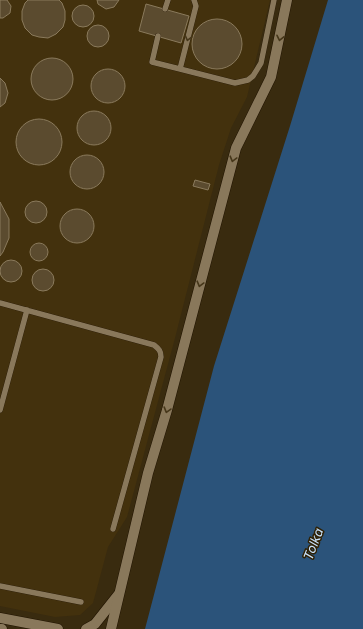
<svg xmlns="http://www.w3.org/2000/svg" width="363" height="629" font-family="Inter,sans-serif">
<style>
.built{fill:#43310d}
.water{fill:#2b537a}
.building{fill:#5b4b2f;stroke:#8a7a5c}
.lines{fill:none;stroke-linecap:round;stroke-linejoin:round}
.service-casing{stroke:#201300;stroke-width:6}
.minor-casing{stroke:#201300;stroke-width:11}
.tertiary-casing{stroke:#201300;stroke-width:11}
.service{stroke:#89785b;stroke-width:5.5}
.minor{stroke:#89785b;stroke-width:10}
.tertiary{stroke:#89785b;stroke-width:10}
.oneway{stroke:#46371a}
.labels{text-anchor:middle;stroke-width:3;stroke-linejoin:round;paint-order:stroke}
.water-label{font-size:13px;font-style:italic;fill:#cae3fc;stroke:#2f2105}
</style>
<rect width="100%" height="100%" fill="#392b0f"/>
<path class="built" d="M0 0H270L247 97 231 128 219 165 175 338 127 517 108 547 93 603 80 615 55 617 0 606Z"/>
<path class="water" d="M328 0H363V629H145L214 366 290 126Z"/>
<path class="building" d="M0 0H7L11 6 10 13 3 18H0Z
M28 0H59L62 3 65 11V20L63 27 56 34 48 38 39 37 32 35 25 28 22 20V11L25 3Z
M97 0H119L114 7 106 9 98 4Z
M146 4 189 16 181 43 139 31Z
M72 16a11 11 0 1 1 22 0a11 11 0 1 1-22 0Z
M192 44a25 25 0 1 1 50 0a25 25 0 1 1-50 0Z
M87 36a11 11 0 1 1 22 0a11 11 0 1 1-22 0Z
M31 79a21 21 0 1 1 42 0a21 21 0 1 1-42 0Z
M91 86a17 17 0 1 1 34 0a17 17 0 1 1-34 0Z
M0 78 5 83 8 93 5 103 0 107Z
M77 128a17 17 0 1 1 34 0a17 17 0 1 1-34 0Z
M16 142a23 23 0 1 1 46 0a23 23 0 1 1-46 0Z
M70 172a17 17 0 1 1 34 0a17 17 0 1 1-34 0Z
M195 180 210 184 208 190 193 186Z
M25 212a11 11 0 1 1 22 0a11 11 0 1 1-22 0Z
M0 202 9 219V238L3 252 0 256Z
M60 226a17 17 0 1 1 34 0a17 17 0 1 1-34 0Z
M30 252a9 9 0 1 1 18 0a9 9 0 1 1-18 0Z
M0 271a11 11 0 1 1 22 0a11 11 0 1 1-22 0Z
M32 280a11 11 0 1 1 22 0a11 11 0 1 1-22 0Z"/>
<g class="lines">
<defs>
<path id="service" d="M165 9 168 0
M158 36 152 62 180 69 196 6 194 0
M180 69 235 83 248 80 253 76 261 63 274 0
M0 303 154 345C159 349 161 351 161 357L113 529
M0 410 27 310
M0 586 81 602"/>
<path id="minor" d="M0 618 58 629
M86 629 95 624 118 595"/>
<path id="tertiary" d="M0 629H2
M111 629 148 473 167 410 236 148 271 77 287 0"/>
</defs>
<use href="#service" class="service-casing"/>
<use href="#minor" class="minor-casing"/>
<use href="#tertiary" class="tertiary-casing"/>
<use href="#service" class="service"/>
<use href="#minor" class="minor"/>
<use href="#tertiary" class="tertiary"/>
</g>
<defs><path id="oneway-chevron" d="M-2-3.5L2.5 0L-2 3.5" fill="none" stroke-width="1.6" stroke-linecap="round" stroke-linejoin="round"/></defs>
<g class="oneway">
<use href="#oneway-chevron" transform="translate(188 38) rotate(104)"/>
<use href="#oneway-chevron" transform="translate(280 38) rotate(102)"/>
<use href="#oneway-chevron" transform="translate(233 159) rotate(105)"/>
<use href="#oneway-chevron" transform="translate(200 284) rotate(105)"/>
<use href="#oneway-chevron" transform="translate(167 410) rotate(106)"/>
</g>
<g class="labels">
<g class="water-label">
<text transform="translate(313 544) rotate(-69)" y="5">Tolka</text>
</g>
</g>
</svg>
